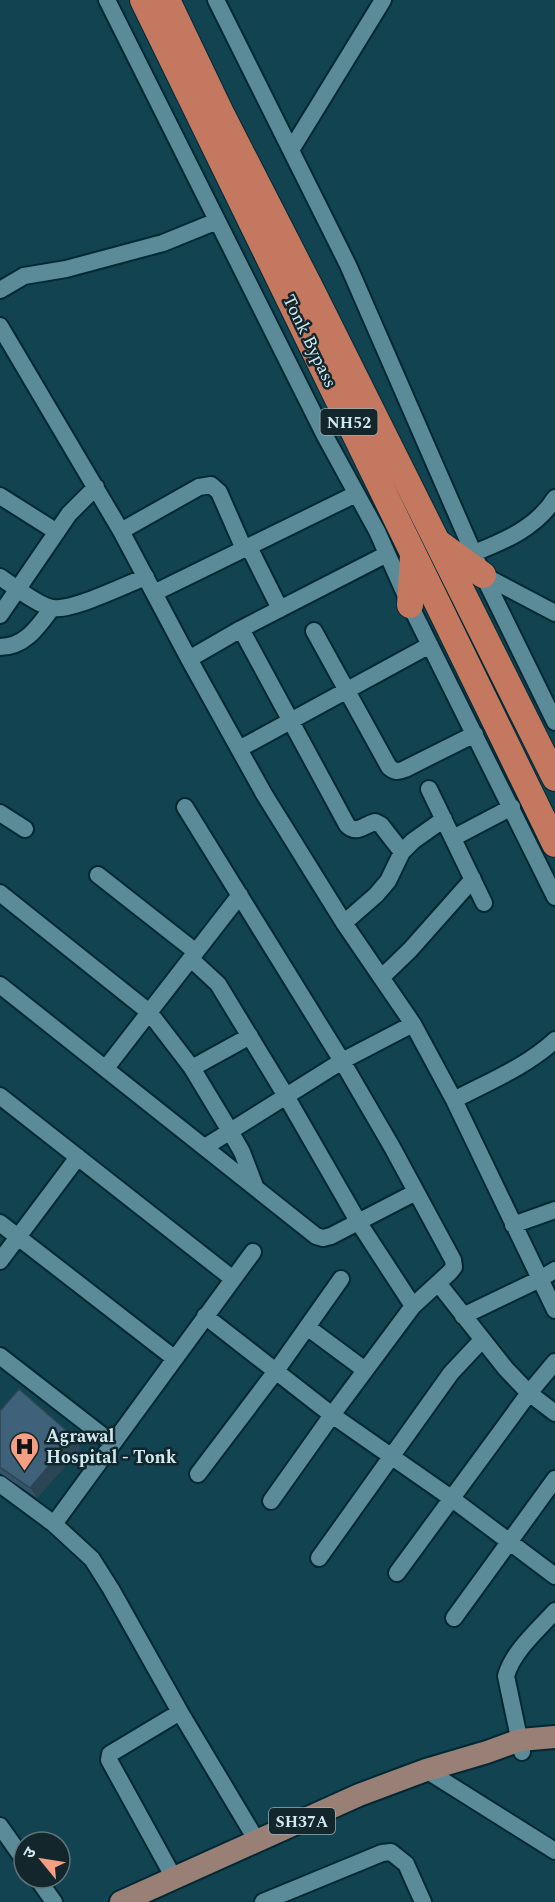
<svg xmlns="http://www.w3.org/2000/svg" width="555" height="1902" font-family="Spectral,'Noto Sans Devanagari',serif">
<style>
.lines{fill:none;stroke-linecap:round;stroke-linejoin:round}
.minor-casing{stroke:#022832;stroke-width:20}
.major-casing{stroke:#022832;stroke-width:26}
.highway-casing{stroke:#022832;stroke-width:28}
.minor{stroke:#5b8b99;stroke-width:16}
.major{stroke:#998076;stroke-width:22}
.highway{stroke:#c3785f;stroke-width:26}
.wall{fill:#365469}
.shaded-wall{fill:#2c4555}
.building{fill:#3f627a;stroke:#2c4555;stroke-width:1.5}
.labels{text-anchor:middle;stroke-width:5;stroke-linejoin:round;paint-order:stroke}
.shield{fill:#12262c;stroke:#97aeb5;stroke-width:1.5}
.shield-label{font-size:16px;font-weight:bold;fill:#d0e8f0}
.street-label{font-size:18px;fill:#d0e8f0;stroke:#12262c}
.poi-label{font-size:18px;font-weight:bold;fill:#d0e8f0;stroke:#12262c;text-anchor:start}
</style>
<rect width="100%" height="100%" fill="#114350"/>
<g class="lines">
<defs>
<path id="minor" d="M107 0 325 436 377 531 410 605 555 897
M216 0 348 265 483 575 555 722
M291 150 383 0
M0 290 24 276 66 269 163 243 217 221
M0 326 121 531 189 659 264 794 344 923 413 1024 454 1100 555 1310
M0 496 57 532
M121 531 199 487 211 485 219 492 244 549
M249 547 280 609
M474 553C505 541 537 527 555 498
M483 575 555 613
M0 577C12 585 40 607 53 608 73 611 124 585 146 577
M154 593 356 494
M0 615 69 514 96 487
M241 629 347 825C356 835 364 825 375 822L381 825 402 852
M314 631 389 767C395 772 398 772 405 769L475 734
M0 647C25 647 38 627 52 608
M189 659 241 629 387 554
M239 749 430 645
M429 789 484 903
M185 807 342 1061 392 1147 453 1260 454 1267 450 1272 413 1306 332 1415 271 1501
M0 813 25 829
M453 838 512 807
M98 875 196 952
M0 893 149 1012 192 1068 230 1131 242 1152 255 1186
M344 923 376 895 388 881 402 852 413 841 444 819
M191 959 218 984 286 1096 359 1223 413 1306
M382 977 410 950 473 879
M0 985 316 1236 323 1238 331 1236 416 1192
M106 1068 240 895
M192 1068 250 1036
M0 1096 233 1279
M454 1100C488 1082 526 1067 555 1040
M205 1147 342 1061 413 1024
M0 1223 174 1358
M513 1225 555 1210
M0 1261 78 1157
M438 1283 506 1369 529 1393 555 1413
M205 1316 332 1415 451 1498 555 1576
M463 1316 540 1279 555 1270
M307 1327 365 1370
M0 1356 112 1443
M198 1474 276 1371 341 1279
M0 1484 54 1524 92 1559 111 1589 180 1712 257 1841
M54 1524 253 1252
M319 1558 451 1373 482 1340
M397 1573 529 1393 555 1362
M454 1618 555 1479
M522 1752 506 1676C513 1651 538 1630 555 1611
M426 1770 555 1851
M0 1826 24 1860
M37 1878 54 1902
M174 1878 109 1760 110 1754 180 1712
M263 1902 382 1853 391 1852 406 1864 423 1902"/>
<path id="major" d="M121 1902 359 1795 426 1770 487 1752 520 1740 555 1737"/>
<path id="highway" d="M143 0 555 844
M167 0 222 115 310 287 555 778
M439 543 483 575
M410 605 413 555"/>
</defs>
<use href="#minor" class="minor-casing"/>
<use href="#major" class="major-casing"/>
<use href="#highway" class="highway-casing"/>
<use href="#minor" class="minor"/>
<use href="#major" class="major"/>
<use href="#highway" class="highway"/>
</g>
<path class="wall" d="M0 1411 81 1448 37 1498 0 1473Z"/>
<path class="shaded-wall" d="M74 1437 81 1448 37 1498 30 1488Z"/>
<path class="building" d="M19 1389 74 1437 30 1488 0 1467V1411Z"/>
<defs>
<symbol id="hospital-pin" viewBox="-11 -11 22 30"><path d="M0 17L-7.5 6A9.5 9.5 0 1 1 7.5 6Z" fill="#f39f83" stroke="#12262c"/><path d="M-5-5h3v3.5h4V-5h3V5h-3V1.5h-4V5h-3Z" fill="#111"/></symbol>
</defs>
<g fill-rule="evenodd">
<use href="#hospital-pin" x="8" y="1430" width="33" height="45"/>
</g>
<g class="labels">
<g class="shield">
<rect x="320.5" y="409" width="57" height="26" rx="4.5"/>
<rect x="269" y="1808" width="66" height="26" rx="4.5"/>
</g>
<g class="shield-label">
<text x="349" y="428">NH52</text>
<text x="302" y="1827">SH37A</text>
</g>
<g class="street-label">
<text transform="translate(310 341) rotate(64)" y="6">Tonk Bypass</text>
</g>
<g class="poi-label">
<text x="46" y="1442">Agrawal<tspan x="46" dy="21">Hospital - Tonk</tspan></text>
</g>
</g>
<g transform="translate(42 1860) rotate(300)"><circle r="28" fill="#12262c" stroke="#5e747a" stroke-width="1.5"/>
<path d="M0-4.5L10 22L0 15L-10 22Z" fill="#f39f83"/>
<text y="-9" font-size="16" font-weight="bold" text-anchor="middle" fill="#d0e8f0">उ</text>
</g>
</svg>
